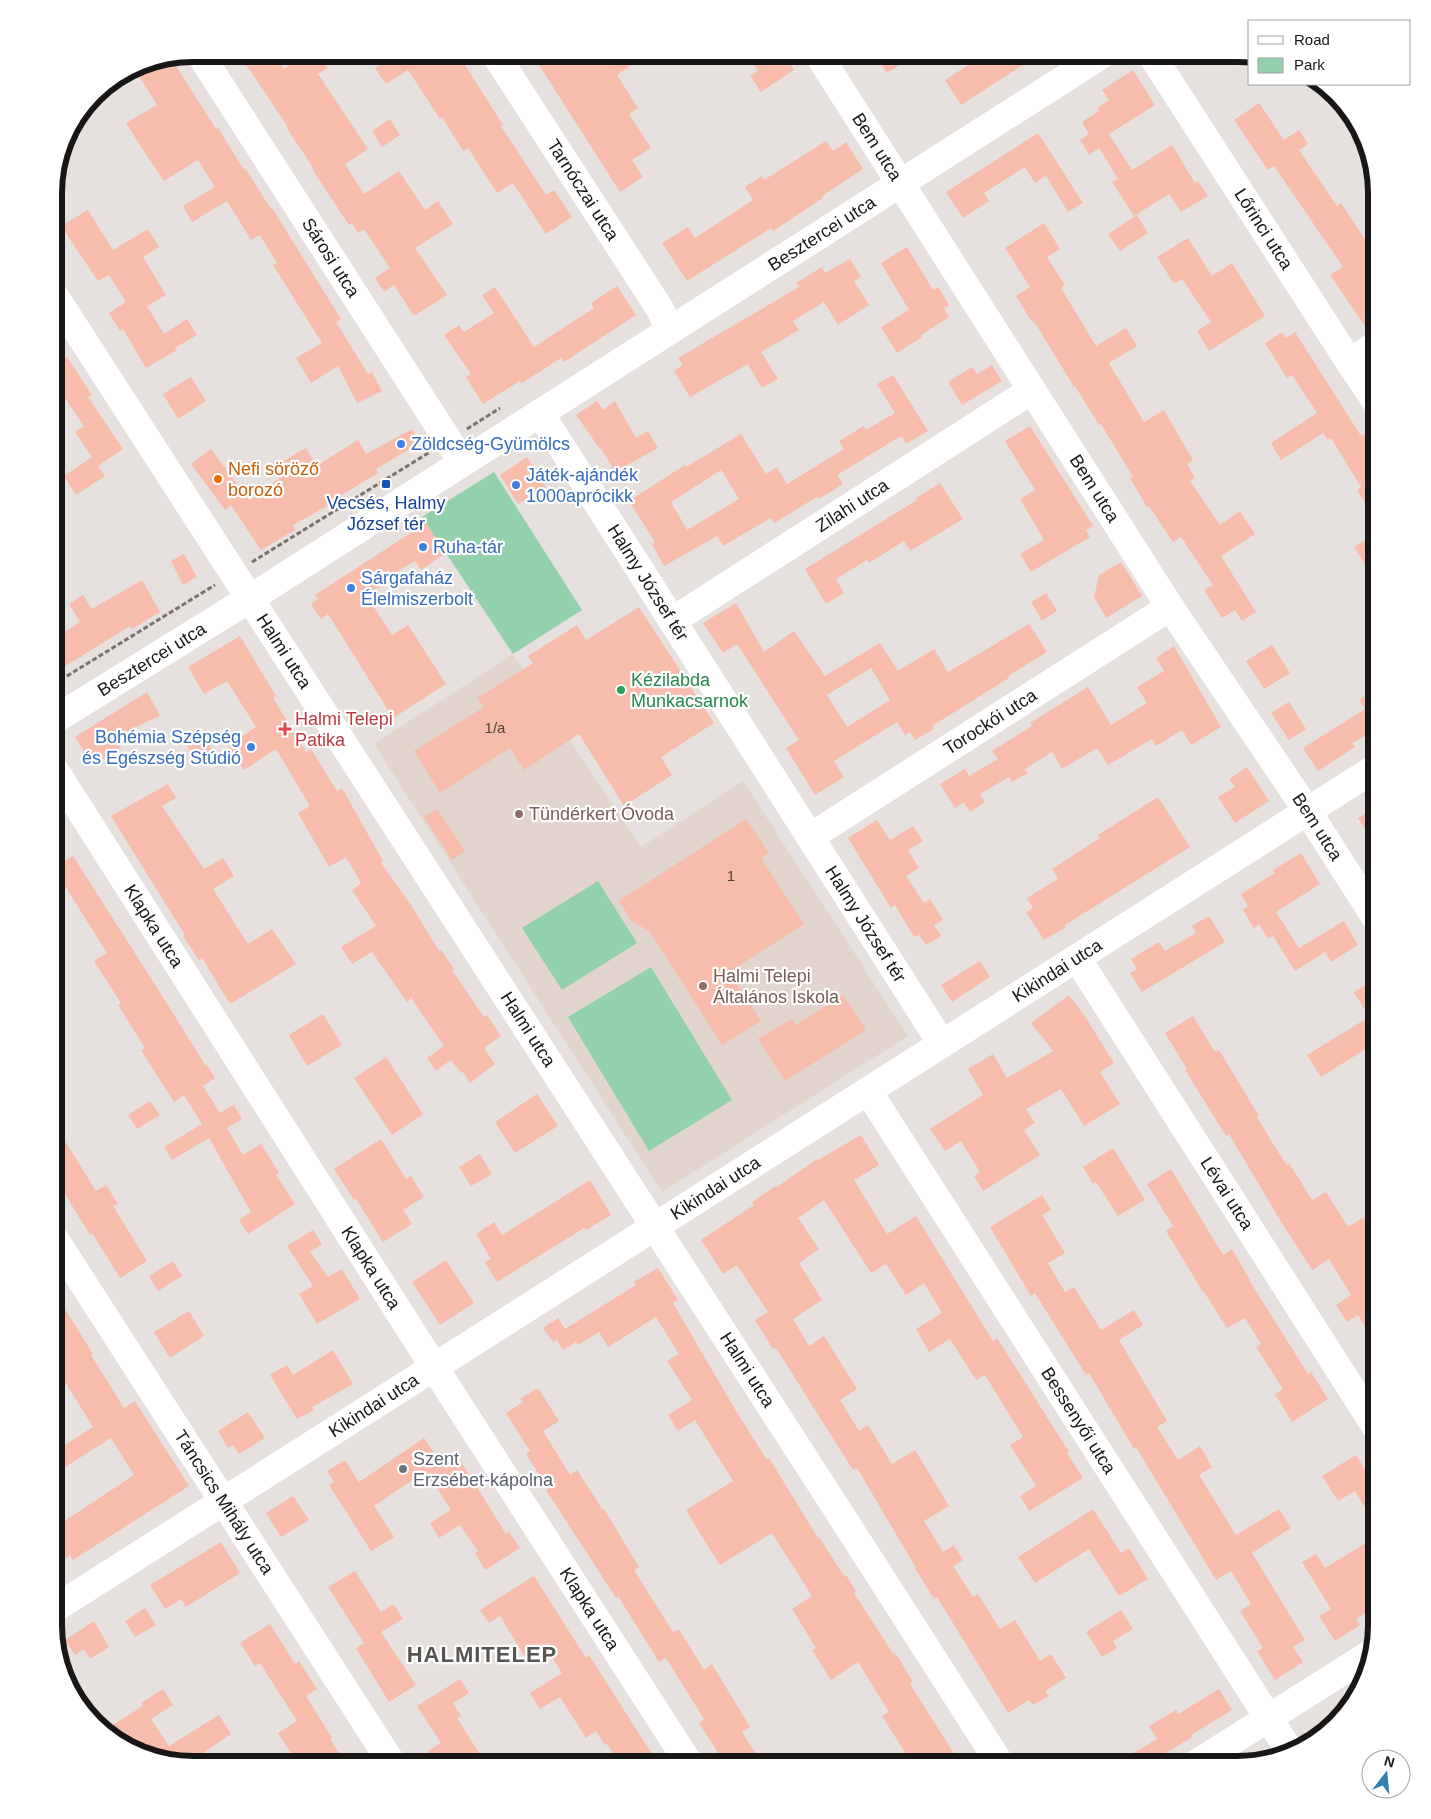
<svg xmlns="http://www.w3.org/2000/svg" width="1431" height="1819" font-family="Arial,sans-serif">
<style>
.built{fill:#e1d5cd}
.green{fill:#92d1ab}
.building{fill:#f7bcac;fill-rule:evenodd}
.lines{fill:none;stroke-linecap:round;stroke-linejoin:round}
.path{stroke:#767371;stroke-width:3;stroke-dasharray:5 2.5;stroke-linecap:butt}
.minor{stroke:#fff;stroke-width:28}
.shop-dot{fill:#3f7fe0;stroke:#fff;stroke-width:2}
.food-dot{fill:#e8710a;stroke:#fff;stroke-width:2}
.transit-dot{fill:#1a4fb4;stroke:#fff;stroke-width:2}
.leisure-dot{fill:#2e9e5b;stroke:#fff;stroke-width:2}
.health-dot{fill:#e0444e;stroke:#fff;stroke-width:2}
.education-dot{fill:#8d6e63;stroke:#fff;stroke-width:2}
.worship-dot{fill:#6b7280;stroke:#fff;stroke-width:2}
.labels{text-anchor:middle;stroke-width:4.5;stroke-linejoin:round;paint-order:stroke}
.number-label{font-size:15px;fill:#50403c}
.street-label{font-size:18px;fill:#191716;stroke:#fff}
.shop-label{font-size:18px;fill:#366cbe;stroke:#fff;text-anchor:start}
.food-label{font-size:18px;fill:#c56008;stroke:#fff;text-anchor:start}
.transit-label{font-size:18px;fill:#164399;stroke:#fff}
.leisure-label{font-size:18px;fill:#27864d;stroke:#fff;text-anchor:start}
.health-label{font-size:18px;fill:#be3a42;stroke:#fff;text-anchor:start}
.education-label{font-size:18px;fill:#785e54;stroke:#fff;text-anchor:start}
.worship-label{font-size:18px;fill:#5b616d;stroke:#fff;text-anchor:start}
.district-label{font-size:22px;font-weight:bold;letter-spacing:1px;fill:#585451;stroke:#fff}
.rim{fill:none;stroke:#191716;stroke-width:6}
</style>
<rect width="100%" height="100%" fill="#e6e1de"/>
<path class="built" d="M513 654 641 847 743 781 908 1036 662 1192 374 744Z"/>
<path class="green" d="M494 472 582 610 513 654 422 517Z
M598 881 637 943 562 990 522 928Z
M651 967 732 1100 649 1151 568 1017Z"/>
<path class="building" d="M239 54H275L284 69 307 54H319L328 68 318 74 368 149 345 164 364 194 399 171 425 210 438 201 453 224 415 248 447 295 414 316 394 285 384 292 375 278 390 268 364 229 358 233 352 223 349 225 312 169H314L286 127H288Z
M397 54H458L503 125 501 126 546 195 554 190 572 217 546 234 513 183 497 193 468 148 463 151 442 117 440 119 408 70 386 84 375 68Z
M532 54H620L629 67 617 75 638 108 629 114 651 148 632 160 643 177 620 192Z
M747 54H784L794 70 761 92 750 76 758 71Z
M875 54H917L887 73Z
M985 54H1040L961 105 945 80Z
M171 58 216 129 218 128 244 170 245 168 271 209 272 208 341 319 336 322 368 374 372 372 382 391 357 403 338 366 311 383 296 358 322 343 273 265 277 263 260 235 251 240 227 201 192 222 183 206 215 187 198 160 164 181 143 150 126 123 157 105 134 68 140 64Z
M1133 70 1155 105 1109 134 1132 170 1172 145 1195 183 1198 181 1208 196 1181 212 1169 194 1134 216 1112 182 1118 179 1099 148 1089 155 1080 140 1089 134 1082 122 1099 111 1097 108 1109 100 1102 90Z
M1259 103 1284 140 1299 130 1308 144 1299 150 1305 159 1337 206 1341 203 1366 241 1377 234V257L1368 263 1373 270 1366 275 1377 291V322L1367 329 1330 275 1343 267 1274 166 1268 170 1234 120Z
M390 119 400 135 382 147 372 131Z
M1038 133 1083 203 1068 212 1046 176 1035 183 1025 167 984 193 989 201 963 218 946 192Z
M826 141 833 151 846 142 863 169 822 196 823 198 773 231 771 228 687 281 662 243 688 227 695 238 753 200 745 187 762 176 764 180Z
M88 210 113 250 148 229 159 247 143 257 166 295 147 306 164 334 187 319 197 335 175 348 177 350 146 368 123 329 120 331 109 313 126 302 109 275 98 281 61 226Z
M1137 215 1148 233 1120 251 1108 234Z
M1044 223 1060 249 1047 257 1065 285 1061 288 1096 346 1126 328 1137 346 1109 363 1144 422 1164 410 1193 460 1187 464 1195 478 1190 481 1220 525 1240 511 1255 534 1221 556 1256 612 1242 621 1235 610 1222 618 1204 590 1213 585 1181 537 1173 542 1149 506 1147 507 1130 478 1133 477 1101 424 1099 425 1075 386 1074 387 1034 321 1032 322 1016 296 1030 287 1005 248Z
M1188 238 1212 276 1232 263 1265 316 1209 351 1197 331 1211 322 1182 279 1174 284 1157 257Z
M907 247 933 290 938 287 949 305 944 308 949 317 921 335 922 337 897 353 881 327 909 310 881 263Z
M850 259 861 277 854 281 869 305 838 325 824 302 793 321 799 330 761 352 778 379 762 388 748 364 690 397 674 371 683 365 678 358 799 287 796 283 822 267 825 273Z
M617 286 636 315 564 362 561 358 522 383 520 381 483 404 466 377 471 374 444 335 459 325 464 332 494 313 482 295 495 287 534 347 594 308 591 303Z
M1282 332 1286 338 1295 332 1361 436 1364 434 1377 455V522L1357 490 1361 487 1331 438 1328 440 1323 433 1281 460 1271 443 1317 413 1292 375 1287 378 1265 343Z
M67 357 92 395 88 397 123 449 98 466 105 476 76 495 64 476 92 457 98 466 75 432 84 426 63 395 54 401V366Z
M992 365 1002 381 962 405 948 382 972 367 977 374Z
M893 375 928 431 906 444 902 436 896 439 837 475 843 484 819 499 817 497 774 523 771 518 723 546 717 536 664 566 652 544 655 542 629 501 685 465 686 467 741 434 766 474 777 467 787 484 844 449 839 441 864 426 866 430 895 413 877 384ZM721 470 739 499 687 530 671 502Z
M191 377 206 401 178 419 163 394Z
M597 401 603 410 615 401 636 438 648 431 658 448 615 472 601 448 600 449 576 415Z
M1030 426 1093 526 1086 530 1090 537 1031 572 1020 554 1044 540 1020 499 1035 490 1005 441Z
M412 429 420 443 376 469 378 473 335 499 336 501 293 525 295 530 261 550 231 505 225 510 191 464 211 449 249 500 284 475 278 464 306 448 316 466 358 440 366 454Z
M527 457 546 487 518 504 500 475Z
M940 483 963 519 910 551 904 541 869 563 867 560 836 579 844 593 826 604 805 569 917 500 916 498Z
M426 523 446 553 421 570 415 561 385 579 387 582 366 595 392 635 408 625 446 684 393 718 328 614 321 619 311 604 318 599 315 595Z
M1377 533V584L1354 547Z
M184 554 197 577 183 585 171 561Z
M1121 562 1142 596 1106 618 1094 597 1099 575Z
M142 580 160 612 132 629 130 626 54 673V639L80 622 69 604 83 595 92 609Z
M1046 593 1057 611 1042 621 1031 602Z
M736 603 764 652 794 631 825 676 880 643 898 671 934 649 948 672 1029 624 1047 652 1008 676 1009 678 932 726 934 729 915 740 910 732 905 735 897 722 834 761 844 777 815 795 786 748 799 740 737 644 723 653 703 623ZM871 668 890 700 847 727 827 695Z
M639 607 714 723 661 757 672 775 624 806 579 734 524 770 510 748 440 793 414 751 484 707 477 698 533 663 528 656 577 625 586 640Z
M240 636 276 696 273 698 306 752 311 749 337 791 342 788 383 861 381 863 411 905 439 951 441 950 454 969 452 970 484 1017 487 1015 501 1036 484 1048 495 1064 470 1083 463 1072 461 1073 451 1060 436 1071 427 1058 444 1046 411 998 407 1002 372 952 352 964 341 947 376 926 352 890 361 883 346 857 329 867 298 813 310 806 276 749 244 770 228 745 256 727 227 681 204 694 188 667Z
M1272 645 1290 673 1264 689 1246 661Z
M1174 646 1221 727 1191 745 1182 730 1156 746 1152 739 1108 765 1097 748 1062 769 1052 752 1025 769 1028 773 1012 782 1009 777 980 794 985 802 970 812 964 802 955 808 940 784 965 769 969 776 998 759 992 751 1032 726 1030 723 1088 687 1111 725 1147 703 1137 687 1164 671 1156 658Z
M1377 688V729L1352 743 1355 747 1318 771 1303 748 1365 709 1359 700Z
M147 692 160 716 114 737 121 748 93 765 75 737Z
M1289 702 1306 729 1289 740 1271 713Z
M198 727 215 755 198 765 182 737Z
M1247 767 1269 801 1235 823 1218 797 1235 787 1229 779Z
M168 784 176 798 162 806 204 869 223 858 234 876 213 889 248 944 272 929 296 964 230 1004 202 958 199 960 183 936 185 935 111 816Z
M1158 797 1190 847 1065 925 1066 927 1044 940 1026 912 1033 908 1027 898 1058 879 1052 869 1100 838 1098 835Z
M1377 807V849L1358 818Z
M437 809 465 851 452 860 424 817Z
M746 819 769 853 761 858 804 924 729 972 761 1021 722 1045 650 932 631 920 619 901Z
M877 820 890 840 913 826 923 841 908 850 919 868 906 876 924 903 930 899 943 920 934 925 941 936 926 945 919 935 914 937 895 905 891 908 848 838Z
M1301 853 1320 884 1276 912 1299 948 1344 921 1358 945 1331 962 1325 952 1295 971 1273 936 1268 939 1259 924 1254 928 1243 910 1248 906 1241 894 1275 873 1273 870Z
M73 856 154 983 206 1066 207 1065 215 1078 203 1086 220 1113 234 1105 242 1119 227 1128 243 1155 261 1144 279 1173 276 1175 295 1204 248 1234 239 1220 251 1212 209 1138 172 1160 164 1147 202 1124 184 1095 174 1102 141 1050 145 1048 118 1005 121 1003 94 961 107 953 65 886 54 893V868Z
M1209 916 1225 942 1142 992 1130 973 1137 969 1131 959 1159 942 1165 951 1196 933 1192 926Z
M980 961 990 977 952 1002 941 985Z
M1377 978V1042L1321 1077 1307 1055 1369 1017 1354 992Z
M843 995 866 1030 785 1081 758 1039 792 1019 796 1025Z
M1069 995 1086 1018 1114 1063 1100 1072 1120 1104 1084 1126 1061 1089 1026 1109 1035 1123 1024 1130 1040 1155 983 1191 974 1176 980 1172 961 1141 945 1151 930 1129 983 1095 968 1069 993 1054 1007 1078 1053 1051 1031 1023Z
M323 1014 342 1045 307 1066 289 1035Z
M1193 1016 1215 1052 1219 1050 1259 1116 1257 1117 1273 1144 1287 1165 1289 1163 1312 1200 1326 1192 1348 1227 1364 1217 1377 1238V1347L1358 1315 1347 1322 1336 1305 1351 1295 1329 1259 1312 1270 1280 1220 1229 1134 1226 1136 1185 1070 1187 1069 1165 1033Z
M386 1057 423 1114 392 1135 354 1078Z
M537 1094 558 1126 515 1153 495 1122Z
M150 1101 160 1115 137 1129 128 1115Z
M54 1123 96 1191 106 1185 118 1204 113 1206 147 1261 120 1278 92 1233 90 1235 54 1176Z
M861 1135 879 1165 854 1180 887 1234 916 1216 993 1341 997 1338 1023 1379 1069 1452 1067 1453 1083 1478 1029 1511 1020 1496 1036 1486 1010 1445 1023 1437 985 1375 976 1380 950 1339 929 1352 916 1329 942 1313 924 1283 906 1295 886 1264 871 1273 824 1200 798 1218 819 1249 799 1263 822 1300 793 1319 809 1346 824 1336 857 1389 840 1400 859 1431 868 1425 892 1464 915 1450 949 1506 924 1521 943 1552 954 1545 963 1560 953 1566 973 1597 978 1594 1000 1629 1015 1620 1040 1661 1051 1654 1066 1678 1045 1691 1049 1696 1033 1705 1029 1700 1008 1713 937 1597 934 1599 915 1568H916L857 1468 853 1470 776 1348 773 1349 755 1320 768 1312 737 1265 723 1274 701 1240 754 1205 752 1202 776 1186 777 1187 817 1159 818 1160Z
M381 1139 406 1179 411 1176 424 1197 403 1210 412 1224 383 1242 356 1199 354 1200 334 1169Z
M1113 1148 1145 1200 1118 1216 1096 1182 1093 1184 1083 1167Z
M480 1154 492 1174 471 1186 459 1167Z
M1171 1169 1223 1255 1232 1249 1250 1280H1249L1308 1374 1311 1372 1328 1399 1292 1422 1275 1394 1283 1389 1256 1347 1261 1344 1245 1318 1227 1328 1204 1292H1203L1166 1231 1173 1226 1147 1184Z
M590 1180 611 1215 586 1230 584 1228 497 1282 485 1262 491 1259 476 1234 494 1222 502 1235Z
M1042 1195 1051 1210 1042 1215 1065 1253 1048 1263 1065 1292 1074 1287 1101 1330 1134 1310 1143 1325 1119 1340 1167 1421 1157 1427 1178 1460 1200 1446 1212 1467 1199 1475 1236 1535 1279 1509 1291 1528 1252 1553 1305 1640 1293 1647 1303 1662 1275 1680 1257 1651 1263 1648 1240 1611 1251 1604 1231 1571 1216 1580 1136 1447 1134 1449 1089 1373 1086 1375 1035 1293 1031 1296 990 1227Z
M313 1230 322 1244 310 1252 328 1277 342 1269 360 1299 317 1324 299 1294 313 1286 287 1246Z
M446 1260 474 1303 440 1325 412 1282Z
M173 1261 182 1276 158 1291 149 1276Z
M658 1268 678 1300 673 1303 736 1411 767 1460 769 1458 818 1538 819 1537 844 1576 846 1575 856 1591 854 1593 894 1655 896 1654 913 1682 910 1684 955 1755 939 1765H913L882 1716 889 1712 858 1662 831 1680 812 1650 816 1648 792 1609 812 1596 772 1533 720 1565 699 1532 686 1510 733 1481 695 1420 678 1431 668 1415 692 1400 667 1361 679 1354 656 1317 608 1347 599 1332 578 1345 576 1342 563 1350 557 1340 553 1342 543 1328 558 1318 565 1329 636 1285 634 1282Z
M54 1291 93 1354 91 1355 124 1408 135 1401 189 1486 73 1560 70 1555 54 1565V1528L134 1475 111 1438 62 1469 54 1457V1452L93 1427 54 1364Z
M189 1311 204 1336 170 1358 154 1332Z
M333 1350 353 1384 312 1407 314 1410 297 1419 270 1375 287 1365 293 1375Z
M538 1388 559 1421 543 1431 570 1475 577 1470 603 1510 604 1509 639 1567 634 1570 673 1632 679 1629 704 1670 712 1664 750 1727 742 1732 763 1765H726L699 1723 704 1719 666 1658 659 1662 618 1596 616 1598 546 1490 548 1489 526 1454 530 1451 506 1413 523 1402 520 1399Z
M248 1412 265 1438 239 1454 233 1445 228 1448 218 1431Z
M424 1438 445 1469 460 1460 506 1534 509 1532 520 1548 485 1570 475 1553 478 1551 460 1525 439 1538 430 1523 451 1510 426 1471 374 1506 394 1537 371 1551 329 1485 334 1482 327 1471 345 1460 359 1482Z
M1356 1455 1377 1489V1528L1355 1491 1338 1501 1322 1476Z
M293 1496 309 1520 281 1537 266 1513Z
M1093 1509 1121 1553 1129 1548 1148 1579 1119 1596 1089 1549 1035 1583 1018 1557Z
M1377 1536V1605L1356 1619 1360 1625 1335 1641 1319 1616 1331 1609 1302 1562 1316 1554 1325 1568Z
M221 1542 240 1573 186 1607 181 1599 165 1609 150 1585Z
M355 1571 381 1612 394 1604 403 1619 381 1632 416 1685 389 1702 356 1648 364 1643 328 1587Z
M534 1576 586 1658 589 1655 659 1765H621L607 1744 605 1745 596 1731 586 1738 560 1697 540 1709 530 1693 562 1673 544 1645 525 1657 500 1616 489 1623 480 1610Z
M145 1608 156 1625 135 1637 125 1621Z
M1121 1610 1133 1629 1113 1641 1117 1648 1102 1657 1086 1632Z
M94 1621 109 1647 90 1659 84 1649 75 1655 65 1640Z
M270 1624 295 1664 299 1661 317 1689 306 1696 332 1738 330 1739 347 1765H299L278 1733 297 1721 260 1663 255 1666 240 1643Z
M460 1679 469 1693 453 1703 461 1716 457 1718 481 1756 467 1765H436L428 1751 441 1743 417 1706Z
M163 1689 173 1705 151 1719 169 1746 219 1715 231 1734 187 1764 124 1747 111 1726 143 1706 141 1703Z
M1219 1689 1232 1710 1191 1735 1192 1737 1146 1765H1113L1157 1739 1149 1726 1176 1710 1178 1714Z"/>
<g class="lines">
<path class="path" d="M467 429 500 408
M252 562 430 452
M54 684 215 585"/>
<g class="minor">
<path id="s1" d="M200 54 462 462"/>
<path id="s2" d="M495 54 660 309 669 330"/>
<path id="s3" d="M818 54 1170 607 1308 812 1377 920"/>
<path id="s4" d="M1151 54 1350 363 1377 403"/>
<path id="s5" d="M54 295C370 785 687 1274 1001 1765"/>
<path d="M1350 363 1377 344"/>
<path id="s6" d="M540 413 942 1044"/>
<path id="s7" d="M672 621 1032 390"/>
<path id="s8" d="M54 720 249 599 1103 54"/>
<path id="s9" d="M54 769 434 1367 690 1765"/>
<path id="s10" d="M810 837 1170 607"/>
<path id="s11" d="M1077 958 1377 1429"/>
<path id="s12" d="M868 1091 1289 1750"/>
<path id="s13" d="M54 1238 393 1765"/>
<path id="s14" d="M54 1609 1377 767"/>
<path d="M1194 1765 1370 1654"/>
</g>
</g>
<g class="shop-dot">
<circle cx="401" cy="444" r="5"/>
<circle cx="516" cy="485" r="5"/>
<circle cx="423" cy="547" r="5"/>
<circle cx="351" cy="588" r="5"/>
<circle cx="251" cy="747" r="5"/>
</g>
<circle class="food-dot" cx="218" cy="479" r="5"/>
<rect class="transit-dot" x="381" y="479" width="10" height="10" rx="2.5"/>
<circle class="leisure-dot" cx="621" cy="690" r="5"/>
<path class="health-dot" d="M282.5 721.5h5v5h5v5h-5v5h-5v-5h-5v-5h5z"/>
<g class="education-dot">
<circle cx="519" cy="814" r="5"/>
<circle cx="703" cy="986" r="5"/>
</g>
<circle class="worship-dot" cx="403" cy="1469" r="5"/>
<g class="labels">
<g class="number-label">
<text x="495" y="733">1/a</text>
<text x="731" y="881">1</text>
</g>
<g class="street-label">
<text dy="6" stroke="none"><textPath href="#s3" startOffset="110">Bem utca</textPath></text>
<text dy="6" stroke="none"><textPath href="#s2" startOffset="162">Tarnóczai utca</textPath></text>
<text dy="6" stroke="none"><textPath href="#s4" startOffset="208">Lőrinci utca</textPath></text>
<text dy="6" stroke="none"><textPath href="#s8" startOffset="909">Besztercei utca</textPath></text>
<text dy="6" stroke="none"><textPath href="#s1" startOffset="242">Sárosi utca</textPath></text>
<text dy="6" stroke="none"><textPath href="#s3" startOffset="515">Bem utca</textPath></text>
<text dy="6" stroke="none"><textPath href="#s7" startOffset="214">Zilahi utca</textPath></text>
<text dy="6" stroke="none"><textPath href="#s6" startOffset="201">Halmy József tér</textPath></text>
<text dy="6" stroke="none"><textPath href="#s5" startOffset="424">Halmi utca</textPath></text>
<text dy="6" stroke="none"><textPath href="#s8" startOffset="115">Besztercei utca</textPath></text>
<text dy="6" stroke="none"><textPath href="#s10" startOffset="214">Torockói utca</textPath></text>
<text dy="6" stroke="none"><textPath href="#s3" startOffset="920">Bem utca</textPath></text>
<text dy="6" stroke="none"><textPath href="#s6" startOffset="606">Halmy József tér</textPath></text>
<text dy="6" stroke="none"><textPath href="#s9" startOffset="186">Klapka utca</textPath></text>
<text dy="6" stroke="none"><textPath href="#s14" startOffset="1189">Kikindai utca</textPath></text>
<text dy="6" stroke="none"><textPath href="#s5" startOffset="874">Halmi utca</textPath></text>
<text dy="6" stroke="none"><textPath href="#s14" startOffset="784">Kikindai utca</textPath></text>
<text dy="6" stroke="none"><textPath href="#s11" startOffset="279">Lévai utca</textPath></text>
<text dy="6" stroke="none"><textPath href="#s9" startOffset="591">Klapka utca</textPath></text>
<text dy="6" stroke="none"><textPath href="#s5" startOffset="1279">Halmi utca</textPath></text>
<text dy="6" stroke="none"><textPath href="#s14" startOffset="379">Kikindai utca</textPath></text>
<text dy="6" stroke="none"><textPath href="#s12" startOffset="391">Bessenyői utca</textPath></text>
<text dy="6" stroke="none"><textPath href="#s13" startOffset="314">Táncsics Mihály utca</textPath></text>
<text dy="6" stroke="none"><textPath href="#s9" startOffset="996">Klapka utca</textPath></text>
</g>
<g class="shop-label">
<text x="411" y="450">Zöldcség-Gyümölcs</text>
<text x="526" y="481">Játék-ajándék<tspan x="526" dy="21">1000aprócikk</tspan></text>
<text x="433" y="553">Ruha-tár</text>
<text x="361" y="584">Sárgafaház<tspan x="361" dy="21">Élelmiszerbolt</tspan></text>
<text x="241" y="743" text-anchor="end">Bohémia Szépség<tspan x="241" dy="21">és Egészség Stúdió</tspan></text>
</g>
<g class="food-label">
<text x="228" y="475">Nefi söröző<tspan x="228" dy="21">borozó</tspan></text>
</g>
<g class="transit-label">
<text x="386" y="509">Vecsés, Halmy<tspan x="386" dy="21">József tér</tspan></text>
</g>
<g class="leisure-label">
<text x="631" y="686">Kézilabda<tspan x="631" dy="21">Munkacsarnok</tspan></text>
</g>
<g class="health-label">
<text x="295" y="725">Halmi Telepi<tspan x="295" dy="21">Patika</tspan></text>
</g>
<g class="education-label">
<text x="529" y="820">Tündérkert Óvoda</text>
<text x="713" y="982">Halmi Telepi<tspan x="713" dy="21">Általános Iskola</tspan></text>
</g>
<g class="worship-label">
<text x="413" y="1465">Szent<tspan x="413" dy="21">Erzsébet-kápolna</tspan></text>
</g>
<g class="district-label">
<text x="482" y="1662">HALMITELEP</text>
</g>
</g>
<path d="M0 0H1431V1819H0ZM193 62H1237A131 131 0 0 1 1368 193V1625A131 131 0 0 1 1237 1756H193A131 131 0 0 1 62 1625V193A131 131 0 0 1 193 62Z" fill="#fff" fill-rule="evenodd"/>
<path class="rim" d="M193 62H1237A131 131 0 0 1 1368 193V1625A131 131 0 0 1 1237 1756H193A131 131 0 0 1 62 1625V193A131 131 0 0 1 193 62Z"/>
<rect x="1248" y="20" width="162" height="65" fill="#ffffff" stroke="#a3a2a2"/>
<rect x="1258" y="36" width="25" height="8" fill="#ffffff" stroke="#a3a2a2"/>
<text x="1294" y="45" font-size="15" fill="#191716">Road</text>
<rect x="1258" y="58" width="25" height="15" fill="#92d1ab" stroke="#a3a2a2"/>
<text x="1294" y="70" font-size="15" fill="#191716">Park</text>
<g transform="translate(1386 1774) rotate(16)"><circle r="24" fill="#ffffff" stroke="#a3a2a2"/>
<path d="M0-4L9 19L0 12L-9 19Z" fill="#367fb3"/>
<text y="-8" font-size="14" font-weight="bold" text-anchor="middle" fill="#191716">N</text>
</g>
</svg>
